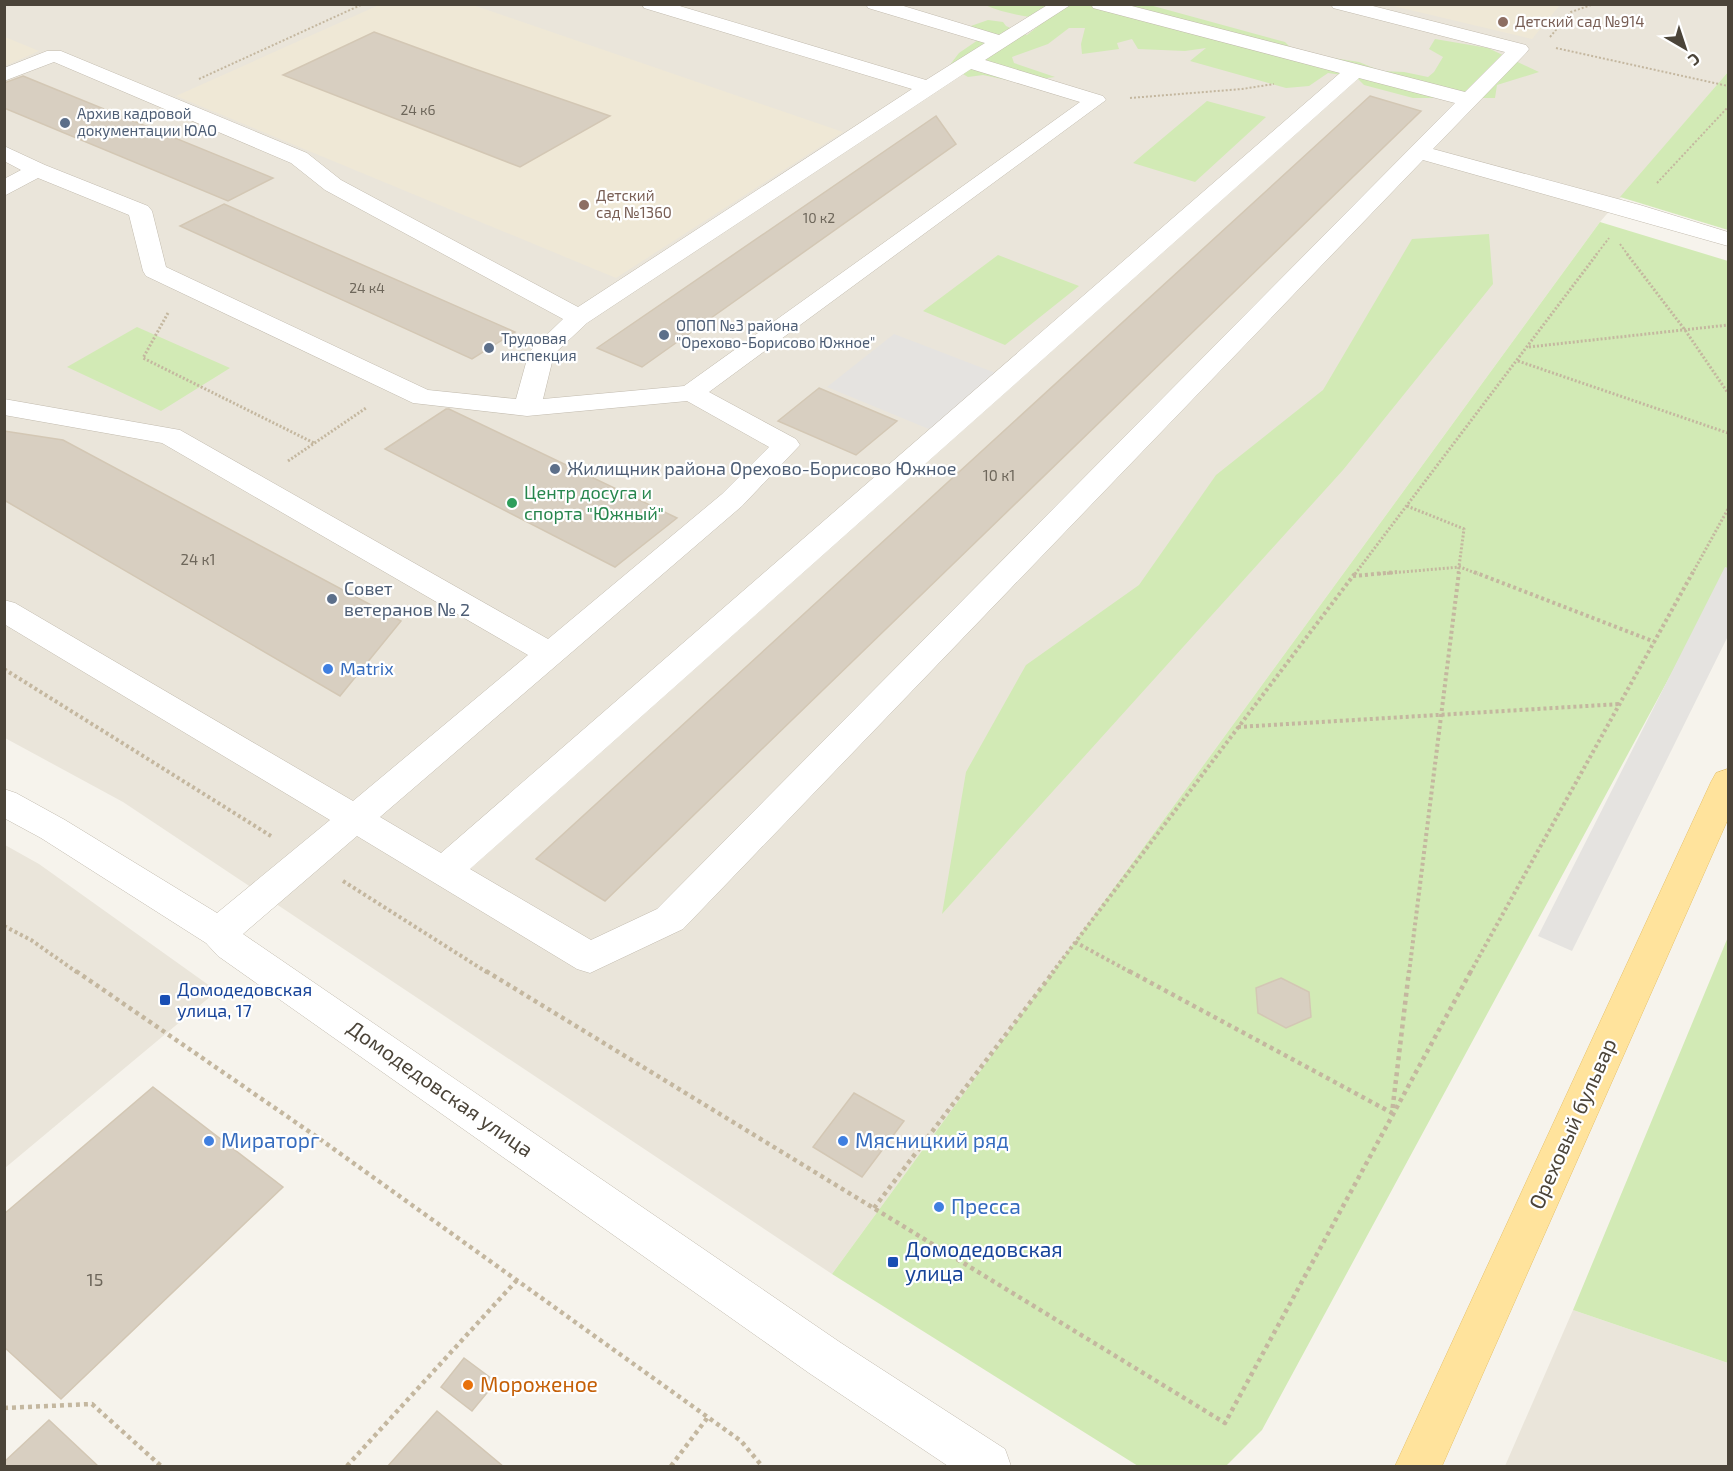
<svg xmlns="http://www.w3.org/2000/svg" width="1733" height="1471" font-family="'Exo 2',sans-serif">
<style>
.residential{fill:#eae5da}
.education{fill:#efe8d6}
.green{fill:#d2eab5}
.parking{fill:#e5e3e0}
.building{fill:#d8cfc1;stroke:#d3c7b4;stroke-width:1.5}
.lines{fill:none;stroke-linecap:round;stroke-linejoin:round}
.minor-casing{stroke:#c2bbae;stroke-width:1}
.major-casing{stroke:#e6c16a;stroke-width:1}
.path-far3{stroke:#c4b79f;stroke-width:2;stroke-dasharray:2 2;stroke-linecap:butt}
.path-far2{stroke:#c4b79f;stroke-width:3;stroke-dasharray:2 2;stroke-linecap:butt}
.path-far1{stroke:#c4b79f;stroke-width:4;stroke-dasharray:3 3;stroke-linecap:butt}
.path{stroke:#c4b79f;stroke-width:4.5;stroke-dasharray:4 4;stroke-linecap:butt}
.minor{fill:#fff;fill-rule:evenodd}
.major{fill:#ffe39c;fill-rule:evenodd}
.education-dot{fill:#8d6e63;stroke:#fff;stroke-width:2}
.service-dot{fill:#5c6f8a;stroke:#fff;stroke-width:2}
.leisure-dot{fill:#2e9e5b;stroke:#fff;stroke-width:2}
.shop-dot{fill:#3f7fe0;stroke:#fff;stroke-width:2}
.transit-dot{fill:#1a4fb4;stroke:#fff;stroke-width:2}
.food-dot{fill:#e8710a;stroke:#fff;stroke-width:2}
.labels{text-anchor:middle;stroke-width:4.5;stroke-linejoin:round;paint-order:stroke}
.far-number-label{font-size:14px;fill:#6e675b}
.far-education-label{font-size:15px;fill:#785e54;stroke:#fff;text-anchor:start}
.far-service-label{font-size:15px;fill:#4e5e75;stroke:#fff;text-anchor:start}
.number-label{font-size:15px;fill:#6e675b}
.service-label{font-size:18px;fill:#4e5e75;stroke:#fff;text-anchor:start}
.leisure-label{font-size:18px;fill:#27864d;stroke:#fff;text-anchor:start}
.shop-label{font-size:18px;fill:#366cbe;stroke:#fff;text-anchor:start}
.transit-label{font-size:18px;fill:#164399;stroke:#fff;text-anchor:start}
.near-number-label{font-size:18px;fill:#6e675b}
.near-street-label{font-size:21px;fill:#4b4439;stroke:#fff}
.near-shop-label{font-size:21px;fill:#366cbe;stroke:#fff;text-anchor:start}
.near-transit-label{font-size:21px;fill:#164399;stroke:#fff;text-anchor:start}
.near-food-label{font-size:21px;fill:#c56008;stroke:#fff;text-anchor:start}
</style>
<rect width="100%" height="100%" fill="#f6f3ec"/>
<path class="residential" d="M1728 4V72L1600 222 832 1274 123 802 5 738 4 5Z
M5 845 39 864 217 991 5 1168Z
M1573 1310 1728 1363V1466H1505Z"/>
<path class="education" d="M470 4 843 132 616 278 176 96 379 5Z
M1389 5H1560L1532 39Z
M5 37 39 51 5 66Z"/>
<path class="green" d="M1146 4 1285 42 1295 52 1359 62 1381 71 1404 72 1428 77 1434 72 1443 57 1429 49 1435 39 1488 48 1539 72 1497 85 1495 98H1413L1364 85 1356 77 1328 73 1309 86 1286 88 1190 61 1206 48 1185 51 1138 49 1132 39 1117 43 1119 49 1082 54 1081 44 1085 28H1069L1048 44 1012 57 1014 63 1055 77 1016 82 983 75 968 77 949 66 959 53 978 40 968 27 988 20 1003 22 1006 26 1027 35 1046 20C1026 16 1005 14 985 5Z
M1728 72V230L1620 197Z
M1207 101 1266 117 1195 182 1133 163Z
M1600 222 1728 261V569L1262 1430 1226 1466H1138L832 1274Z
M1489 234 1493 284 1343 470 942 914 966 772 1026 665 1139 585 1216 475 1323 390 1412 239Z
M998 255 1079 286 1005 345 923 311Z
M137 327 230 368 161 411 67 367Z
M1728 937V1363L1573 1310Z"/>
<path class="parking" d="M894 334 1006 377 941 434 827 387Z
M1725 567 1728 568V636L1572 951 1538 936Z"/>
<path class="building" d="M374 32 472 68 610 116 520 167 283 75Z
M23 76 273 178 228 201 4 108V83Z
M1370 96 1421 111 605 901 536 859Z
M936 116 956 144 642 367 597 348Z
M224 204 515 332 472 359 180 226Z
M819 388 897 421 856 455 778 421Z
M446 409H449L677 518 615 567 385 449Z
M4 431 63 440 401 621 340 696 4 500Z
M1281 978 1309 992 1311 1017 1286 1028 1258 1013 1256 988Z
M153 1087 283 1187 61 1399 4 1347V1214Z
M854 1093 904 1121 862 1177 813 1147Z
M464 1358 496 1382 472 1411 441 1387Z
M437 1411 504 1467H387Z
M49 1420 99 1467H4V1462Z"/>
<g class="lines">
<defs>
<path id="minor" d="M642 4H673L926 80 985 43 868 8 866 4H897L999 35 1049 4H1072L985 60 1103 96 1106 100 709 392 796 439 800 445 742 506 380 817 441 853 1340 73 1093 8 1091 4H1124L1465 92 1505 52 1333 8 1331 4H1365L1526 45 1529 49 1526 53 1433 149 1640 205 1728 232V246L1423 160 683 929 590 973 577 969 357 836 243 934 841 1343 1005 1449 1011 1466H948L809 1373 218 956 206 943 41 838 4 818V789L16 793 65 820 217 913 330 820 4 624V600L15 603 353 801 528 655 162 443 4 415V399L180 430 548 639 722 494 769 447 687 401 527 416 413 403 146 276 143 271 129 215 38 178 4 196V179L21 170 4 161V146L45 165 148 206 152 211 166 267 428 390 516 399 529 352 563 319 325 190 291 163 54 62 4 81V68L47 51H61L307 153 341 180 578 307 912 89 644 8ZM971 69 1080 102 684 386 543 399 554 354 587 323ZM1359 78 1455 103 657 909 591 940 470 869Z"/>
<path id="major" d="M1728 769V819L1442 1466H1395L1711 782 1716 773Z"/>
</defs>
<use href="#minor" class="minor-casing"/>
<use href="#major" class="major-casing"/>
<path class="path-far3" d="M1550 37 1571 12 1594 4
M1556 48 1728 86
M199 79 363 4
M1130 98 1242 89 1274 84
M1657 183 1728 107
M1620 244 1628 255
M1596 255 1609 238"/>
<path class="path-far2" d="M1627 254 1685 330 1728 393
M168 313 143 358 314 443
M1529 347 1728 325
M1518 361 1728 433
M288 461 366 408
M1407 506 1464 529 1458 574
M1355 574 1597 254
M1379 574 1460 567 1478 574
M1692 574 1728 509"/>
<path class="path-far1" d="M1474 572 1655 642
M1353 576 1397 572
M4 669 271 836
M1238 727 1620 704
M343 881 488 973
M4 926 31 940 78 973
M1075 942 1132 973
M1052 973 1356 572
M1409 973 1459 572
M1470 973 1693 572"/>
<path class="path" d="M76 971 317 1137 741 1441 762 1466
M486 971 1225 1423 1471 971
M1129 971 1392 1113 1409 971
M874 1208 1054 971
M4 1408 92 1404 161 1466
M347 1466 517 1280
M671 1466 708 1417"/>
<use href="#minor" class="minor"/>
<use href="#major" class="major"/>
</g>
<g class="education-dot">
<circle cx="1503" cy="22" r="6"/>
<circle cx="584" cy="205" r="6"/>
</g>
<g class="service-dot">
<circle cx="65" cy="123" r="6"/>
<circle cx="664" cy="335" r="6"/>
<circle cx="489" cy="348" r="6"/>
<circle cx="555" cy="469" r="6"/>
<circle cx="332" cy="599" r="6"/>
</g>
<circle class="leisure-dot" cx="512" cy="503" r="6"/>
<g class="shop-dot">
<circle cx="328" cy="669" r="6"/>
<circle cx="209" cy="1141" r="6"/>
<circle cx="843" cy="1141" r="6"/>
<circle cx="939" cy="1207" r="6"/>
</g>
<g class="transit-dot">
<rect x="159" y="994" width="12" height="12" rx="3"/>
<rect x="887" y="1256" width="12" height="12" rx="3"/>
</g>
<circle class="food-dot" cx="468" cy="1385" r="6"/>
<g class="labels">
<g class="far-number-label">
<text x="418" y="115">24 к6</text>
<text x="819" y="223">10 к2</text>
<text x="367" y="293">24 к4</text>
</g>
<g class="far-education-label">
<text x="1515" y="27">Детский сад №914</text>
<text x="596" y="201">Детский<tspan x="596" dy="17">сад №1360</tspan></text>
</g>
<g class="far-service-label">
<text x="77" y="119">Архив кадровой<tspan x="77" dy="17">документации ЮАО</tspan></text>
<text x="676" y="331">ОПОП №3 района<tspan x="676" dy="17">"Орехово-Борисово Южное"</tspan></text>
<text x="501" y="344">Трудовая<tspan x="501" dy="17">инспекция</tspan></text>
</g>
<g class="number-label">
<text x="999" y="481">10 к1</text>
<text x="198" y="565">24 к1</text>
</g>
<g class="service-label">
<text x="567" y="475">Жилищник района Орехово-Борисово Южное</text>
<text x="344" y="595">Совет<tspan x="344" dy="21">ветеранов № 2</tspan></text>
</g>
<g class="leisure-label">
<text x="524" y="499">Центр досуга и<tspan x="524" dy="21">спорта "Южный"</tspan></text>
</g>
<g class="shop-label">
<text x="340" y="675">Matrix</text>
</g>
<g class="transit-label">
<text x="177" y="996">Домодедовская<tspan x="177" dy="21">улица, 17</tspan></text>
</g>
<g class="near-number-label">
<text x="95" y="1286">15</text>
</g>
<g class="near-street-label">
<text transform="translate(440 1089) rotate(35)" y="7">Домодедовская улица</text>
<text transform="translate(1573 1124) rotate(-66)" y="7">Ореховый бульвар</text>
</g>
<g class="near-shop-label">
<text x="221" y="1148">Мираторг</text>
<text x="855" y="1148">Мясницкий ряд</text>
<text x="951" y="1214">Пресса</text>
</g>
<g class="near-transit-label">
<text x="905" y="1257">Домодедовская<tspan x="905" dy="24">улица</tspan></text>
</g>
<g class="near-food-label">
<text x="480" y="1392">Мороженое</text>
</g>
</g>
<rect width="1733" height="1471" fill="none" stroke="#4b4439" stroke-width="12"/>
<g transform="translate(1685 48) rotate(141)" stroke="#ffffff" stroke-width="4.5" paint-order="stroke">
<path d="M0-4.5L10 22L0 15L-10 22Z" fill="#4b4439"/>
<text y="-9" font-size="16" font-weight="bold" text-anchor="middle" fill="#4b4439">С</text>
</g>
</svg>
